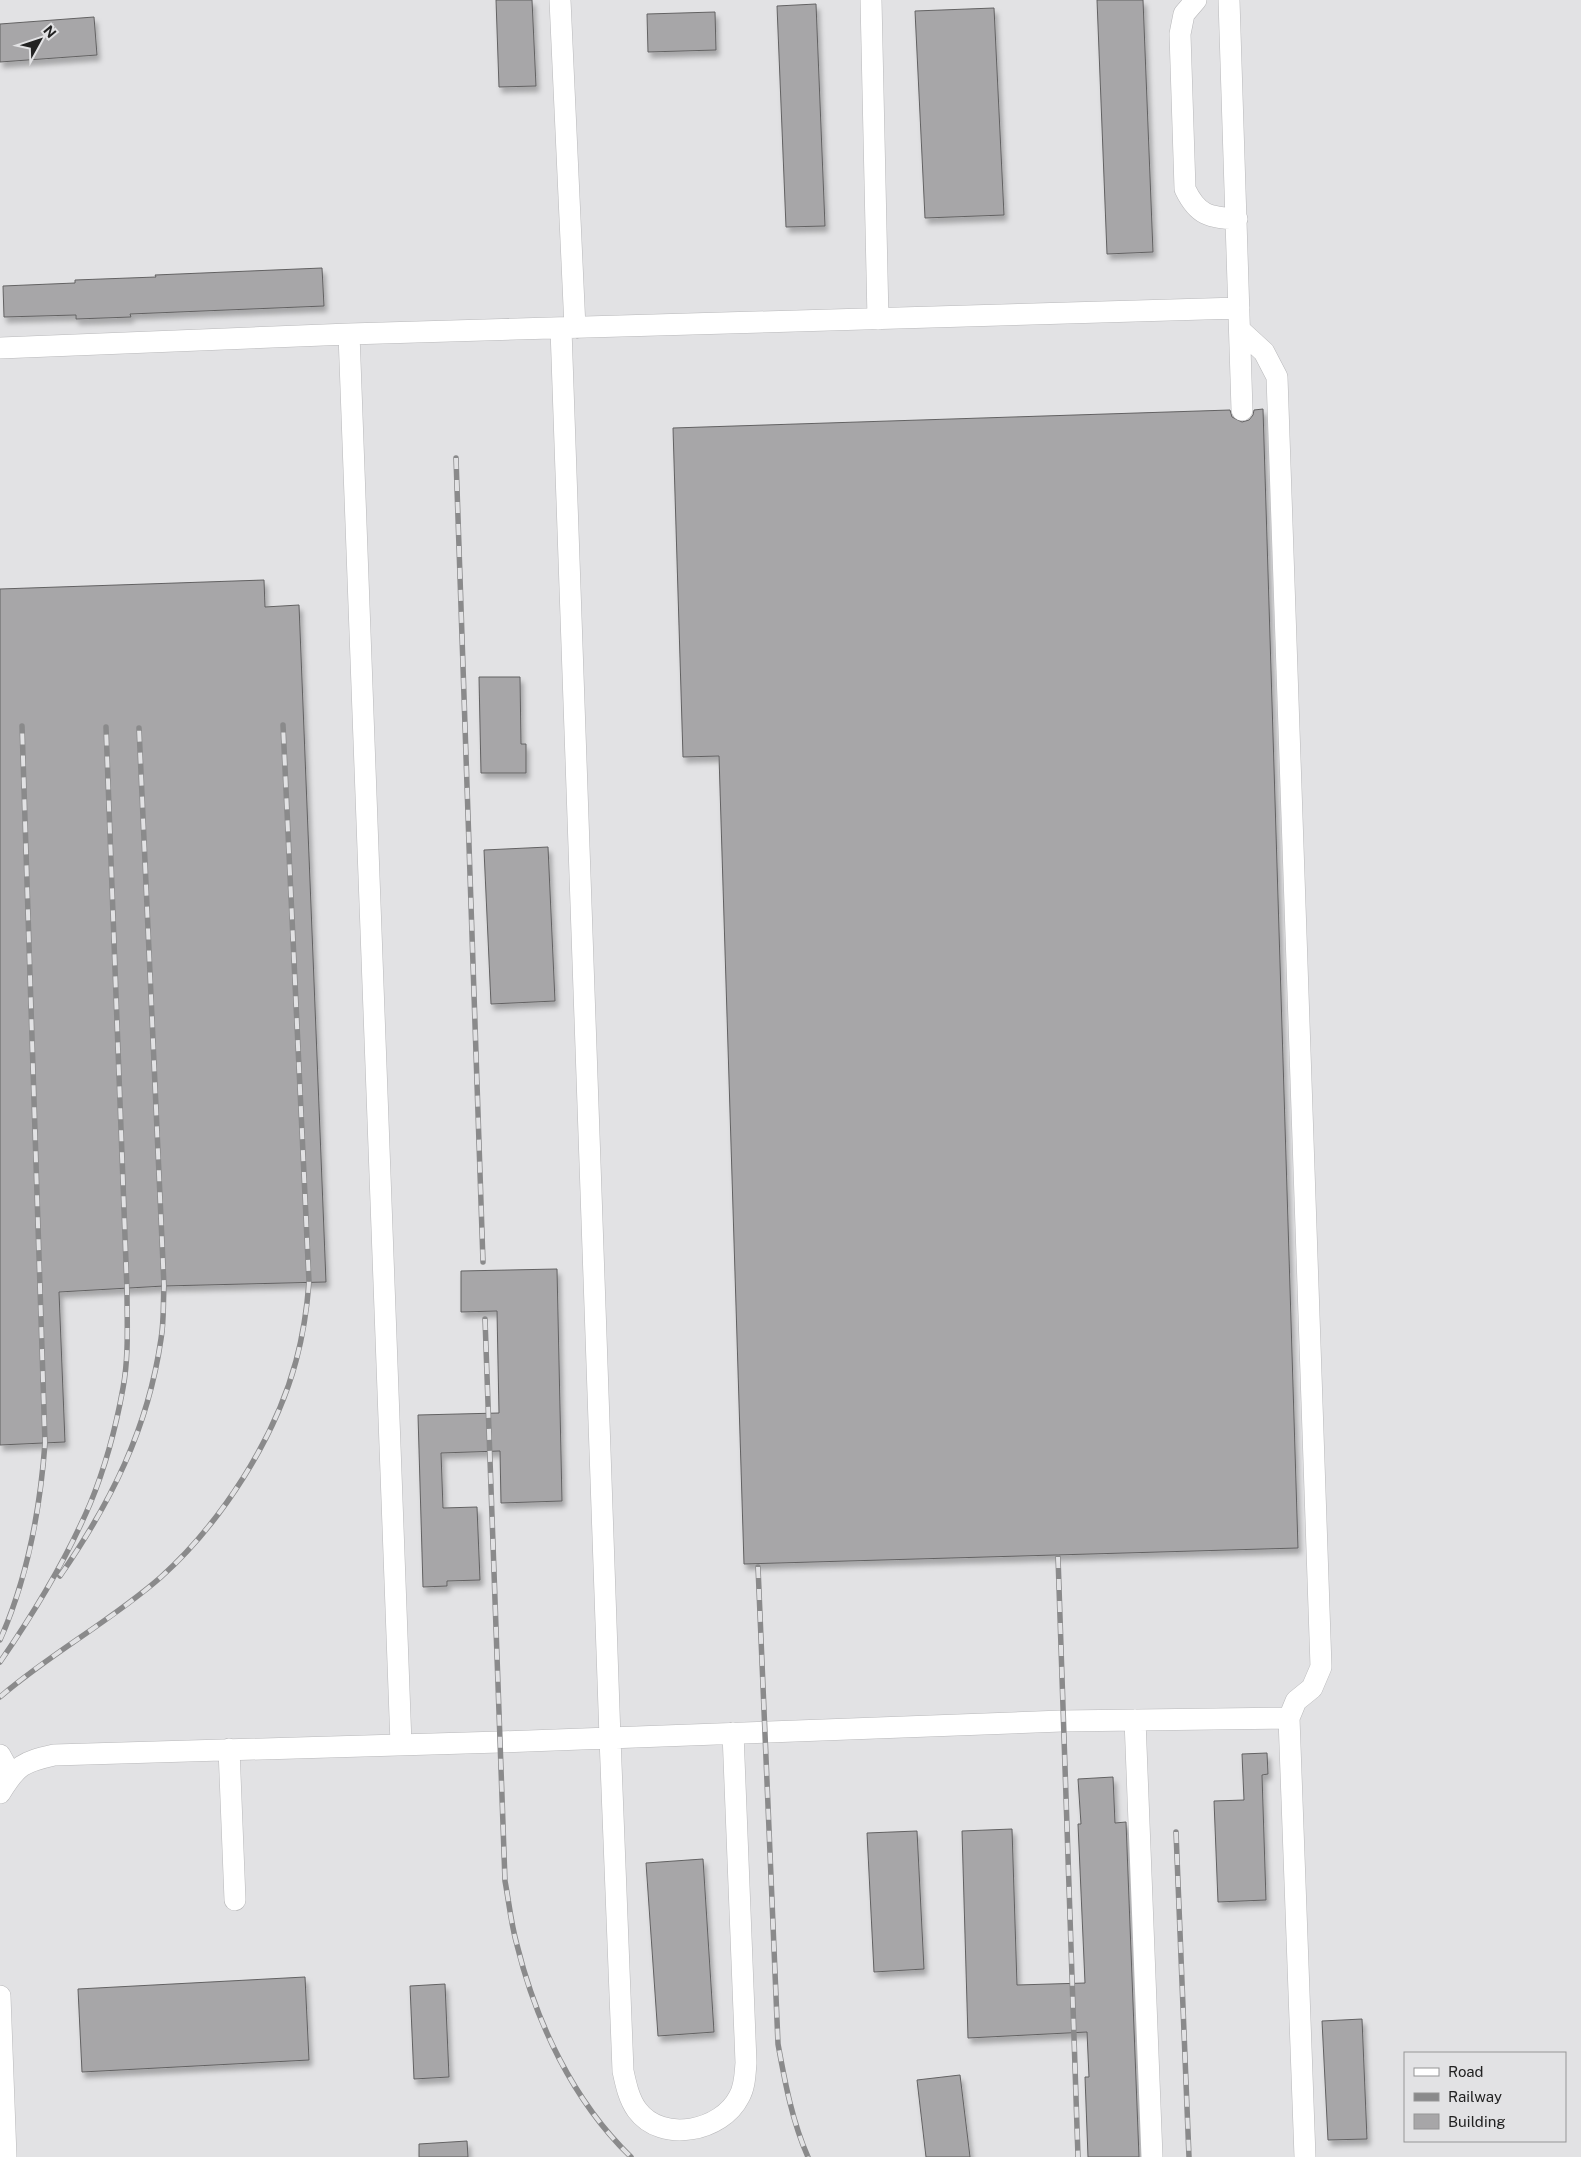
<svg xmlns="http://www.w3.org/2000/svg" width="1581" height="2157" font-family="'Public Sans',sans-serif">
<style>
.building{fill:#a7a6a8;stroke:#636263;filter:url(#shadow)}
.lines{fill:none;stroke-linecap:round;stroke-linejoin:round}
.minor-casing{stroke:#b8b8ba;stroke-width:22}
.minor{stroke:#fff;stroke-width:21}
.rail-casing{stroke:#8a8a8b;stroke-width:5.5}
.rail{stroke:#e2e2e4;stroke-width:4;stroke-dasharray:11;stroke-linecap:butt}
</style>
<defs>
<filter id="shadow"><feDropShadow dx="3" dy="5.5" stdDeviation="2.5" flood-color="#0004"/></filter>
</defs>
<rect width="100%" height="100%" fill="#e2e2e4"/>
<path class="building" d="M496 0H532L536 86 499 87Z
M1097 0H1143L1153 252 1107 254Z
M816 4 825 226 786 227 777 6Z
M994 8 1004 215 925 218 915 11Z
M715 12 716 50 648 52 647 14Z
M94 17 97 55 0 62V24Z
M322 268 324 306 130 314 131 317 76 319V315L4 317 3 286 75 283V280L156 277 155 275Z
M1263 409 1298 1548 744 1564 719 756 683 757 673 428 1230 410 1232 417 1242 422 1249 420 1253 415 1254 410Z
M264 580 265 607 299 605 326 1282 164 1286 59 1292 65 1442 0 1445V589Z
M479 677H520L521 744H526V773H481Z
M548 847 555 1001 491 1004 484 850Z
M557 1269 562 1501 501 1503 500 1451 441 1453 443 1508 477 1507 480 1580 447 1581V1586L423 1587 418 1415 499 1413 497 1311 461 1312V1271Z
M1267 1753 1268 1774 1262 1775 1266 1900 1218 1902 1214 1801 1244 1800 1242 1754Z
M1113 1777 1115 1823 1126 1822 1139 2157H1088L1085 2077H1089L1087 2032 968 2038 962 1831 1012 1829 1017 1985 1085 1983 1078 1824H1081L1078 1779Z
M917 1831 924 1969 874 1972 867 1833Z
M703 1859 714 2032 658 2036 646 1863Z
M305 1977 309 2060 82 2072 78 1989Z
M445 1984 449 2077 414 2079 410 1986Z
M1362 2019 1367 2139 1328 2140 1322 2021Z
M960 2075 970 2157H926L917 2080Z
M467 2141 468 2157H419V2144Z"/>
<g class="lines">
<defs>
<path id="minor" d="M560 0 575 328
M871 0 878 319
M1196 0 1184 14 1180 34 1185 189C1198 216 1209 217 1237 219
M1229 0 1242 410
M561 329 610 1738 623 2071C626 2085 629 2099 637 2110 662 2144 722 2131 739 2097 745 2087 745 2074 746 2063L733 1733
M1240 330 1264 352 1277 377 1321 1667 1312 1688 1296 1701 1289 1718 1305 2157
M349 334 401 1744
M0 348 349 334 1239 308
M1135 1720 1152 2157
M229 1749 235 1900
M0 1755 11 1775
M0 1793C17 1765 23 1762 54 1755L500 1742 1062 1721 1289 1718
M0 1996 6 2157"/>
</defs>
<use href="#minor" class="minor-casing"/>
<use href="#minor" class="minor"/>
<defs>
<path id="rail" d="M456 458 483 1262
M485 1319 505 1881C509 1902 511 1924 517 1945 536 2022 573 2101 631 2157
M1058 1557 1078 2157
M758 1567 778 2044C785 2082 792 2121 808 2157
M60 1576C111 1502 148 1429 161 1339 164 1322 163 1304 164 1286L139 728
M0 1640C28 1577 40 1511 45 1443L22 726
M0 1662C34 1613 66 1560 90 1504 105 1468 116 1427 123 1388 129 1356 127 1322 127 1290L106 727
M0 1697C51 1653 111 1621 161 1577 221 1523 275 1439 296 1361 303 1335 307 1309 309 1282L283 725
M1176 1832 1189 2157"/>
</defs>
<use href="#rail" class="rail-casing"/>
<use href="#rail" class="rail"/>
</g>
<rect x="1404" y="2052" width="162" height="90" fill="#e2e2e4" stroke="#959596"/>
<rect x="1414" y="2068" width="25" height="8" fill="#ffffff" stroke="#959596"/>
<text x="1448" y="2077" font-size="15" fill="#222222">Road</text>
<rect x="1414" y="2093" width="25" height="8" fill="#8a8a8b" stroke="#959596"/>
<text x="1448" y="2102" font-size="15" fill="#222222">Railway</text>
<rect x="1414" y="2114" width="25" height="15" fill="#a7a6a8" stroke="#959596"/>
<text x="1448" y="2127" font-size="15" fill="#222222">Building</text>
<g transform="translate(40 40) rotate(50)" stroke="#e2e2e4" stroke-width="4" paint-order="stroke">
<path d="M0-4L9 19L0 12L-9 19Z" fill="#222222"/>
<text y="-8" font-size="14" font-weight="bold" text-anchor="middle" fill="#222222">N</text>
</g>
</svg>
